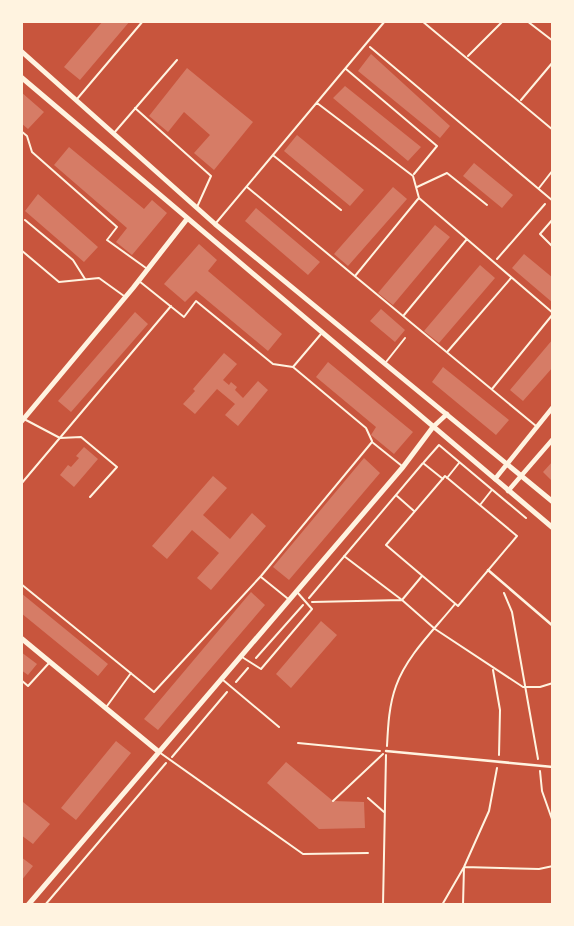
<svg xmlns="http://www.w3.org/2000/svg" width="574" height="926" font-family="Inter,sans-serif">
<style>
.building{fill:#d67c66}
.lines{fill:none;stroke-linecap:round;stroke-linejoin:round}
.path{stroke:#fff3e0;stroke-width:2}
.service{stroke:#fff3e0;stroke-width:2}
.pedestrian{stroke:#fff3e0;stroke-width:2.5}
.minor{stroke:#fff3e0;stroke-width:4.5}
.tertiary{stroke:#fff3e0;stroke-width:5}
.secondary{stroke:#fff3e0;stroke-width:5}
</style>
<rect width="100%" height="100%" fill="#c8553d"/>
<path class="building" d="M103 21H130L80 80 64 67Z
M371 54 450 126 440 138 358 71Z
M187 68 253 122 214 170 194 153 210 135 184 112 168 132 149 116Z
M345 86 421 147 408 161 333 98Z
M21 92 44 112 28 129 21 123Z
M297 135 364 190 350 206 284 151Z
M69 147 144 209 152 200 167 213 132 255 116 242 127 228 54 165Z
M474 163 513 195 502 208 463 176Z
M393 187 407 199 348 266 334 254Z
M38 194 98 247 84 262 25 211Z
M256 208 320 262 308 275 245 221Z
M435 225 450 237 393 305 378 293Z
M199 244 217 260 208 271 282 334 268 351 196 291 185 302 164 284Z
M524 254 553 278V303L512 268Z
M480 265 495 278 439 343 424 331Z
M381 309 405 330 395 342 370 321Z
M135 312 148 324 71 412 58 401Z
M553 339V367L523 401 510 390Z
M224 353 237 364 223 380 229 385 231 382 237 387 235 390 243 398 258 381 268 390 238 426 225 415 235 404 217 389 195 414 183 404 195 391 193 389Z
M328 362 413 432 394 454 371 435 376 427 316 377Z
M443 367 509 420 496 435 432 382Z
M84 447 98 459 74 487 60 475 68 465 71 467 79 458 76 456Z
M364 458 380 473 289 580 273 567Z
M553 461V482L543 472Z
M213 476 227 488 203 515 230 539 252 513 266 526 211 590 197 578 219 553 192 530 167 559 152 546Z
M251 592 265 605 158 730 144 719Z
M21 593 108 664 98 676 21 613Z
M321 621 337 635 291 688 276 674Z
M21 652 37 664 28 675 21 670Z
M116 741 131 753 76 820 61 808Z
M286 762 333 801 364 802 365 828 319 829 267 783Z
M23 802 50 824 33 844 21 835V804Z
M21 857 33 866 21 881Z"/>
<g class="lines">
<path class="path" d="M422 21 553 130
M527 21 553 41
M370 47 553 201
M468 56 503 21
M521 100 553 62
M539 188 553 170
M497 259 545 204
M424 462 439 445 526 518
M445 476 517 536 458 606 386 545Z
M447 478 459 463
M397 496 414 511
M480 505 491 491
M344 556 402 600 435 629 523 687H540L553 683
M504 593 512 612 538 759
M309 598 423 463 443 479
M312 602 402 600 422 576
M256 658 303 605
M493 670 500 710 499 755
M236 682 248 668
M298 743 380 751
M387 746C388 726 389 705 396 686 407 655 435 629 455 604
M172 757 227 692
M540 771 542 791 553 822
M368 798 384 812
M333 801 383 754
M45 905 166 763
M383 905 386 755
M442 905 464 867 489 811 497 768
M463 905 464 867 539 869 553 866"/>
<path class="service" d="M346 69 437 146 414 174
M77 99 143 21
M317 103 413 176 419 198 553 313
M135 108 211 176 197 207
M21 131 27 136 32 152 117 227 107 240 146 268
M114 133 177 60
M274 156 341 210
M247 187 536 426
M417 187 447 173 487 205
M553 219 540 234 553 247
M25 220 73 260 85 279
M216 223 385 21
M21 250 59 282 99 278 124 296
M355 276 418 199
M139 281 184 317 196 301 273 364 293 367
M404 315 467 239
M321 334 293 367 366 428 372 441
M448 351 511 278
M386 362 405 338
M492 389 553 314
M24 419 60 438 81 437 117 467 90 497
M21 484 171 306
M261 577 287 598
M21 584 154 692 261 576 372 442 402 466
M242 657 261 669 312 609 297 592
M21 680 28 686 49 663
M223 680 279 727
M107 706 131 673
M159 752 303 854 368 853"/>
<path class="pedestrian" d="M488 570 553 626
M386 751 553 767"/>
<path class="minor" d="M433 427 447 414
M495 479 553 407
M508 491 553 439"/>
<path class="tertiary" d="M21 422 133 288 187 219
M21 638 159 752
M28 905 403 467 433 427"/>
<path class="secondary" d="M21 51 215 224 553 502
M21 77 553 528"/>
</g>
<rect width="574" height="926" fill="none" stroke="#fff3e0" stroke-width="46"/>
</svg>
